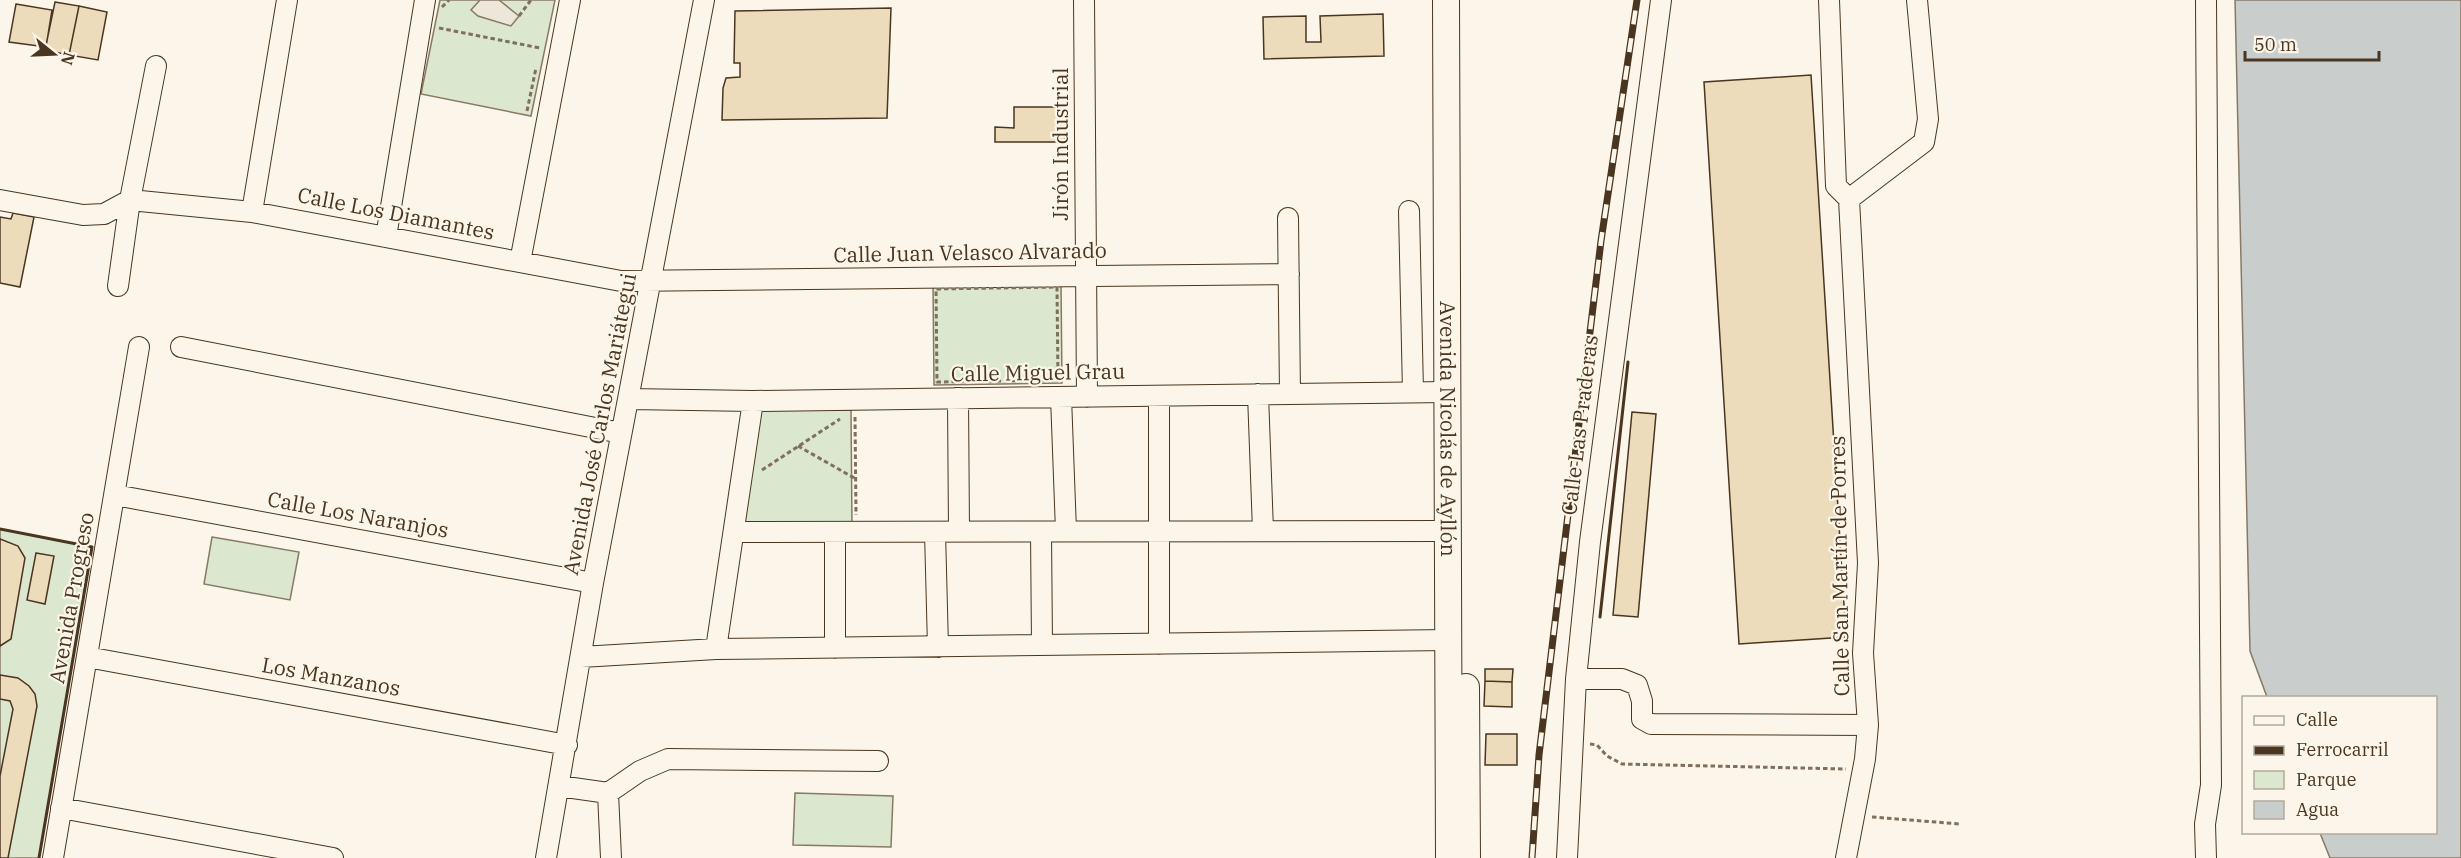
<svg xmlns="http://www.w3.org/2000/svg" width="2461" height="858" font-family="'IBM Plex Serif',serif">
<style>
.green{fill:#dce7d0;stroke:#887966;stroke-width:1.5}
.parking{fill:#ede7d9;stroke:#887966;stroke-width:1.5}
.water{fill:#c9cecd;stroke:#887966;stroke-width:1.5}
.building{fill:#ecdcbc;stroke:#4a3520;stroke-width:1.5}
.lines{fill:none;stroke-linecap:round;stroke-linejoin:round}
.minor-casing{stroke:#4a3520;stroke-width:22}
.major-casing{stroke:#4a3520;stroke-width:28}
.path{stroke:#7f6f5c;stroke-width:3;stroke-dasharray:4.5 3;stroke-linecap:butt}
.minor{stroke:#fbf6e9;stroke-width:20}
.major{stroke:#fbf6e9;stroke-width:26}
.rail-casing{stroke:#4a3520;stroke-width:7}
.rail{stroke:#fbf6e9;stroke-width:4.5;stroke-dasharray:14;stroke-linecap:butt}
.wall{stroke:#4a3520;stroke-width:3}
.labels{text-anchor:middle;stroke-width:4.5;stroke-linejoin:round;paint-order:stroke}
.street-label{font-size:21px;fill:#4a3520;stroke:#fbf6e9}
</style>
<rect width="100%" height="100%" fill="#fbf6e9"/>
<path class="green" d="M440 0H555L531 116 421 94Z
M1061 283 1062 383 934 385 933 284Z
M755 410H851L852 528 739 527Z
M0 529 92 547 39 858H0Z
M212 537 299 552 290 600 204 584Z
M795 793 893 796 891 847 793 845Z"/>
<path class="parking" d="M480 0H499L519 16 511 26 478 16 471 10Z"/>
<path class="water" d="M2235 0H2461V858H2330L2320 833 2436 832V698L2267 697 2250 651Z"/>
<path class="building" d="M55 2 79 6 69 55 45 50Z
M16 4 52 10 46 47 9 42Z
M79 6 107 12 98 60 69 55Z
M891 8 887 118 722 120 723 88 726 78 740 77V63H734L735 11Z
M1383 14 1384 56 1264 59 1263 17 1306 16V42H1321L1320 16Z
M1811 75 1846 637 1739 644 1704 82Z
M1014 107H1066L1065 142H995V127L1014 128Z
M13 213 34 217 20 287 0 283V217L11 219Z
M1632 412 1656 414 1638 617 1613 615Z
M0 539 18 546 25 558 11 639 0 646Z
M36 553 54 556 45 604 27 600Z
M1485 669H1513L1512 682 1485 681Z
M0 675 18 678 29 686 35 694 37 706 8 858H0V776L13 709 10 701 0 699Z
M1485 681 1512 682V707L1484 706Z
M1486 734H1517V765H1485Z"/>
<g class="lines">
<defs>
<path id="minor" d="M1084 0 1087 397
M1829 0 1836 186 1849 199
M1849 199 1924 142 1928 119 1917 0
M0 200 83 215 104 214 130 200
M130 200 252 212 621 281 1289 274
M1409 211 1413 392
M252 212 287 0
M1288 218 1290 394
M386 237 425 0
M520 262 570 0
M118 286 130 200 156 66
M181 347 621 433
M1258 394 1263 531
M1061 397 1066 531
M958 398 959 531
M629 399 753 401 1447 392
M115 495 593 583
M735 532 1449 531
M935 532 938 647
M1041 532 1042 645
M1159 644V396
M835 648V532
M716 649 753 401
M87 657 567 745
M581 657 716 649 1448 640
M1576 679H1622L1637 685 1642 701V719L1651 724 1868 725
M559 786 608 793 640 771 668 759 878 761
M608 793 611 858
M61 808 333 858
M53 858 139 347
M546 858 593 583 704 0
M1567 858 1576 679 1590 542 1661 0
M1846 858 1865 759 1868 725 1863 653 1868 563 1849 199
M2206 858 2205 824 2211 785 2206 0"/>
<g id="major">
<path id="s1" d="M1446 0 1449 858"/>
<path d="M1466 687 1467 858"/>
</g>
</defs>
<use href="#minor" class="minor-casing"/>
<use href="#major" class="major-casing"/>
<path class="path" d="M442 7 449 0
M519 16 531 0
M439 28 540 48
M527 111 536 68
M1057 287 1058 380 937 382 936 289Z
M855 417 856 515
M798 446 856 479
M762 470 840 419
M1590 744 1597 745 1607 756 1622 764 1846 769
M1872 817 1960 824"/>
<use href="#minor" class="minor"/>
<use href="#major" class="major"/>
<defs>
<path id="rail" d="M1532 858 1539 755 1601 241 1637 0"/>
</defs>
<use href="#rail" class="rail-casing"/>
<use href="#rail" class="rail"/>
<path class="wall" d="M0 529 92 547 39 858
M1600 617 1628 362"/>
</g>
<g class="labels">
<g class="street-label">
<text transform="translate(1061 144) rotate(-90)" y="7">Jirón Industrial</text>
<text transform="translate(396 214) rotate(11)" y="7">Calle Los Diamantes</text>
<text transform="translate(970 253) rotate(-1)" y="7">Calle Juan Velasco Alvarado</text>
<text transform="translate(1038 373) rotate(-1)" y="7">Calle Miguel Grau</text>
<text transform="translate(600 424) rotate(-79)" y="7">Avenida José Carlos Mariátegui</text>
<text transform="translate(1580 425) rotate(-83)" y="7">Calle Las Praderas</text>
<text dy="7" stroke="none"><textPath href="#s1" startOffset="429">Avenida Nicolás de Ayllón</textPath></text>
<text transform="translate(358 515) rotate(10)" y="7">Calle Los Naranjos</text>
<text transform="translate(1840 566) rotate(-91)" y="7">Calle San Martín de Porres</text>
<text transform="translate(72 598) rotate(-80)" y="7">Avenida Progreso</text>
<text transform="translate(331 677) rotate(10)" y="7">Los Manzanos</text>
</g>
</g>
<rect x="2242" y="696" width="195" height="138" fill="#fbf6e9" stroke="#b4a999" stroke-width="1.5"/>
<rect x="2254" y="716" width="30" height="9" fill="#fbf6e9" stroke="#b4a999" stroke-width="1.5"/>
<text x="2296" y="726" font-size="18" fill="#4a3520">Calle</text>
<rect x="2254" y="746" width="30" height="9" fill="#4a3520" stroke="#b4a999" stroke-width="1.5"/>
<text x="2296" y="756" font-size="18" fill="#4a3520">Ferrocarril</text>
<rect x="2254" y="771" width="30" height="18" fill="#dce7d0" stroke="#b4a999" stroke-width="1.5"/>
<text x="2296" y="786" font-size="18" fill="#4a3520">Parque</text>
<rect x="2254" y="801" width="30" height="18" fill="#c9cecd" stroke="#b4a999" stroke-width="1.5"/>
<text x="2296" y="816" font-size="18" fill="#4a3520">Agua</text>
<g transform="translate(54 54) rotate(108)" stroke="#fbf6e9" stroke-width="4.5" paint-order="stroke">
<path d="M0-4.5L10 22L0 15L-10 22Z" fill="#4a3520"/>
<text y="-9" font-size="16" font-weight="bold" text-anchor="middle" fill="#4a3520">N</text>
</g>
<path d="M2245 51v9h134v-9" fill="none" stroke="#4a3520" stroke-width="3"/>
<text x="2254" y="51" font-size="18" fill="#4a3520" stroke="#fbf6e9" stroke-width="4.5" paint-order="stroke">50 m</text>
</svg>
